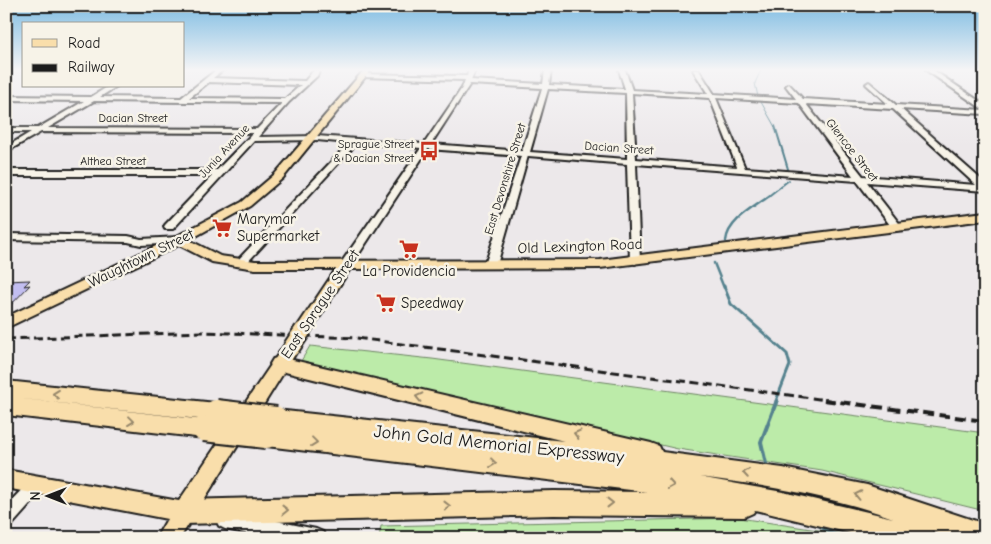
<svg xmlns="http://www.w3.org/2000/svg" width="991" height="544" font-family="'Comic Neue',sans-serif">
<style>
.green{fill:#bceba9;stroke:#6c8462}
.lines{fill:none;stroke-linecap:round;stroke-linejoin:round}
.stream-far4{stroke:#54828e;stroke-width:1}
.stream-far3{stroke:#54828e;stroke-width:2}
.stream-far2{stroke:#54828e;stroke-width:2.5}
.stream-far1{stroke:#54828e;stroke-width:3}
.stream{stroke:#54828e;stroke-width:4}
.building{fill:#c2bef0;stroke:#1c1c1c}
.minor-casing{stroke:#1c1c1c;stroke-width:4}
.major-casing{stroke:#1c1c1c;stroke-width:4}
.highway-casing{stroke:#1c1c1c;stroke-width:4}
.minor{fill:#f7f3e8;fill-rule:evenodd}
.major{fill:#f9deab;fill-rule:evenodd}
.highway{fill:#f9deab;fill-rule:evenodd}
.rail-far1{stroke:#1c1c1c;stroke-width:3;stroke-dasharray:9 4.5;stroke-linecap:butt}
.rail{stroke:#1c1c1c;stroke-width:4;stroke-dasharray:11 5.5;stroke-linecap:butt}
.major-bridge-casing{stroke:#1c1c1c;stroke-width:20;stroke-linecap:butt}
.highway-bridge-casing{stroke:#1c1c1c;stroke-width:28;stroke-linecap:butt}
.major-bridge{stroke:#f9deab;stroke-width:16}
.highway-bridge{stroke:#f9deab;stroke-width:24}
.oneway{stroke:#96876b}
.labels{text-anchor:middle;stroke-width:5;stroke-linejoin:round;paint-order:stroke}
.far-street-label{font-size:12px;fill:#1c1c1c;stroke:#f7f3e8}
.far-poi-label{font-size:12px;fill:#1c1c1c;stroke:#f7f3e8;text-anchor:end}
.poi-label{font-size:15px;fill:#1c1c1c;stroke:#f7f3e8;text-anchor:start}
.street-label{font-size:15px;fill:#1c1c1c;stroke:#f7f3e8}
.near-street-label{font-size:18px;fill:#1c1c1c;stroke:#f7f3e8}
</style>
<rect width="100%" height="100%" fill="#ece8ea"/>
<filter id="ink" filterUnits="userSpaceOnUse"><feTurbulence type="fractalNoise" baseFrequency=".02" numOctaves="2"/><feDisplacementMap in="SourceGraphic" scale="10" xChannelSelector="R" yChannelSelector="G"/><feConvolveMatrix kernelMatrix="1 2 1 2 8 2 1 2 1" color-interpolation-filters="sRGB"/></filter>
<g filter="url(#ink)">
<path class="green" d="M310 346 432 359 985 433V511L822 471 678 449 301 361Z
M739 518 870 538H379L381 526Z"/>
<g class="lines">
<path class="stream-far4" d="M758 97 755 83 761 70
M761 102 775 127"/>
<path class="stream-far3" d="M775 126 788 169
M766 198 789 180"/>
<path class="stream-far2" d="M726 241C728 221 753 208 768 197
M714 263 724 288"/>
<path class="stream-far1" d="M724 286 731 304 787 354 790 365 776 401"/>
<path class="stream" d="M767 468 761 442 777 400
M819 525 839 538"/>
</g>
<path class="building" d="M30 280 24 286 30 285 6 310V281Z"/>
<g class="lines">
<defs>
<path id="minor" d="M6 70H11L6 73Z
M216 70H223L213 78 305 81 314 70H320L317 76 289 102 258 137 317 136 424 144 462 88 465 80 364 77 361 75 362 74 467 76 469 70H475L471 80 543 84 545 70H551L549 85 625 89 619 70H625L632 90 708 94 693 70H699L714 94 796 99 786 86 789 84 803 99 888 104 867 85 866 84 869 82 896 105 984 110 926 70H933L985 105V114L901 109 985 183V191L867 182 902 227 897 230 893 229 857 181 636 164 640 261 635 264 630 261 627 164 528 156 497 265 491 268 485 265 521 156 428 149 351 266 345 269 339 266 421 148 357 143 244 266H236L234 264 236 262 349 143 317 140 254 141 173 229H165L164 227 165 225 212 176H6V170H217L253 133 41 132 6 152V147L31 132H6V128H38L84 101 6 100V96L91 97 109 86H117L100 97 181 98ZM209 82 301 85 285 99 189 98ZM470 84 542 88 522 151 431 144ZM548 89 626 93 627 159 530 152ZM632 93 710 98 737 167 636 159ZM716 98 799 103 853 176 745 168ZM94 101 282 103 257 129 48 128ZM806 104 893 109 976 185 863 176Z
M6 234 128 236 141 239 179 237 184 240 179 243 141 245 128 242 6 240Z
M38 476 44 479 47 484 44 489 12 525 6 528V506L32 479Z
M225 511 316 529 323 532 325 538H270L225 529 219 526 216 520 219 514Z"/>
<path id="major" d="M364 70H371L283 178 250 206 189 240 220 256 255 261 600 260 985 212V220L600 268 350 269 309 334H297L295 330 336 269H255L212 262 179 245 6 328V317L175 237 242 202 275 174Z
M291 342 297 344 299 348 180 538H156L167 519 6 488V470L179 501 285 344Z"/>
<path id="highway" d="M978 70H985V74Z
M280 357 651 443 659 446 662 452 783 468 867 485 985 524V538H950L932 531 934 538H871L755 510 753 513 744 517 554 515 184 524 175 521 171 512 175 503 184 500 554 491 647 492 266 446 258 443 255 436 258 429 266 426 274 427 268 425 265 419 268 413 276 410 564 441 273 369 270 364 273 359ZM699 477C764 485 831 496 893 518L783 492Z
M6 381 216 403 224 406 227 412 224 418 216 421 6 397Z
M6 397 204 420 212 422 215 429 212 436 204 438 6 415Z"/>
</defs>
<use href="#minor" class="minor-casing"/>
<use href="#major" class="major-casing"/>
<use href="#highway" class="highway-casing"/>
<use href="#minor" class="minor"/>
<use href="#major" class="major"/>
<use href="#highway" class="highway"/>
<path class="rail-far1" d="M6 339 203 332 356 338 834 401"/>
<path class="rail" d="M824 400 985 421"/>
<defs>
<path id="major-bridge" d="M291 348 303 330"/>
<path id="highway-bridge" d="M216 412 276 419
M204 429 266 436"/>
</defs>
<use href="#major-bridge" class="major-bridge-casing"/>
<use href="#highway-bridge" class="highway-bridge-casing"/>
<use href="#major-bridge" class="major-bridge"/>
<use href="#highway-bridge" class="highway-bridge"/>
</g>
<defs><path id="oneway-chevron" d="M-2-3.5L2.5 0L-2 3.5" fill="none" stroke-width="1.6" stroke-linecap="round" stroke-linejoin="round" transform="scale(1.25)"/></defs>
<g class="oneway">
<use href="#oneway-chevron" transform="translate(56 394) rotate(-174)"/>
<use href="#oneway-chevron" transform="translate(419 397) rotate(-167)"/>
<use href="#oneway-chevron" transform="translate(131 421) rotate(7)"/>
<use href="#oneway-chevron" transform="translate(577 434) rotate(-166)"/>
<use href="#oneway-chevron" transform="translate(314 442) rotate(7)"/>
<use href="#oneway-chevron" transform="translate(493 463) rotate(7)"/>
<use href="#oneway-chevron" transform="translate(746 473) rotate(-171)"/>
<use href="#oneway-chevron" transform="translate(671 485) rotate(9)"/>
<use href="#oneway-chevron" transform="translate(858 495) rotate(-168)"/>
<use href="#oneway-chevron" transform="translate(610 503)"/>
<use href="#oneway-chevron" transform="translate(447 506) rotate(-1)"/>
<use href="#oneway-chevron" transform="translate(285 510) rotate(-1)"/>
</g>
</g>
<linearGradient id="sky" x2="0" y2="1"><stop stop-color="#7cbbe2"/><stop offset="0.48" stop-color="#f6f5f6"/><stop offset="1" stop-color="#f6f5f6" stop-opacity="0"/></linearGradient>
<rect width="991" height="146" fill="url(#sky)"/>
<defs>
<symbol id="bus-bare" viewBox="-9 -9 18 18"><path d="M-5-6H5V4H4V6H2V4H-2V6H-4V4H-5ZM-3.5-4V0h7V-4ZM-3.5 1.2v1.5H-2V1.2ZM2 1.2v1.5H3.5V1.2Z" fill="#c8321e" stroke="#f7f3e8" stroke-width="2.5" paint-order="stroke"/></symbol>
<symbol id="supermarket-bare" viewBox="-9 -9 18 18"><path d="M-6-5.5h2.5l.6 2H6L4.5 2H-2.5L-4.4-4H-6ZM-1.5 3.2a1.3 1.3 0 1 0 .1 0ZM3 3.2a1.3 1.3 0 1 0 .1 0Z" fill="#c8321e" stroke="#f7f3e8" stroke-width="2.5" paint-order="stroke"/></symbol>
</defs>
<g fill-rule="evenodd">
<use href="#bus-bare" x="415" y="137" width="28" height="28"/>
<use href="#supermarket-bare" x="208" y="214" width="28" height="28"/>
<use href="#supermarket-bare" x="395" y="235" width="28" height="28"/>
<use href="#supermarket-bare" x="372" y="289" width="28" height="28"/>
</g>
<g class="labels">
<g class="far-street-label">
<text x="133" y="122">Dacian Street</text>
<text transform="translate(619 148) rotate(4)" y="4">Dacian Street</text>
<text transform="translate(852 150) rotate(52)" y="4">Glencoe Street</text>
<text transform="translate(224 151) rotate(-47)" y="4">Junia Avenue</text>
<text x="113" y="165">Althea Street</text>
<text transform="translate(505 179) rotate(-73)" y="4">East Devonshire Street</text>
</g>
<g class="far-poi-label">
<text x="414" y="148">Sprague Street<tspan x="414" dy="14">&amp; Dacian Street</tspan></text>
</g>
<g class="poi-label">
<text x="237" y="224">Marymar<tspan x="237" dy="17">Supermarket</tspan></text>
<text x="409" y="276" text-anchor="middle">La Providencia</text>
<text x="401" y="308">Speedway</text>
</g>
<g class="street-label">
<text transform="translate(580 246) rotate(-2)" y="5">Old Lexington Road</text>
<text transform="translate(141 258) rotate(-26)" y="5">Waughtown Street</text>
<text transform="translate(320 304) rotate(-56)" y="5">East Sprague Street</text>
</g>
<g class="near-street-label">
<text transform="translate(499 444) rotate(6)" y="6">John Gold Memorial Expressway</text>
</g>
</g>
<rect width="991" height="544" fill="none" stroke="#f7f3e8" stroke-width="25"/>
<rect x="12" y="12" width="966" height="519" fill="none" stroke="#1c1c1c" stroke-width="2" filter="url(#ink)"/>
<rect x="22" y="22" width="162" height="65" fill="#f7f3e8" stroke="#9f9d96"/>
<rect x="32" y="39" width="25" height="8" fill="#f9deab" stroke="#9f9d96"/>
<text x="68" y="48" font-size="15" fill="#1c1c1c">Road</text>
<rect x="32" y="64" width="25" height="8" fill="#1c1c1c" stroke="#9f9d96"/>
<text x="68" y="72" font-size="15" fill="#1c1c1c">Railway</text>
<g transform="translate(48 496) rotate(270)" stroke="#f7f3e8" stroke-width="4" paint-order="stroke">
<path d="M0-4L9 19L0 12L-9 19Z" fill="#1c1c1c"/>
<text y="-8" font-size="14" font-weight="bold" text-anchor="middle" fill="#1c1c1c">N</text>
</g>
</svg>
